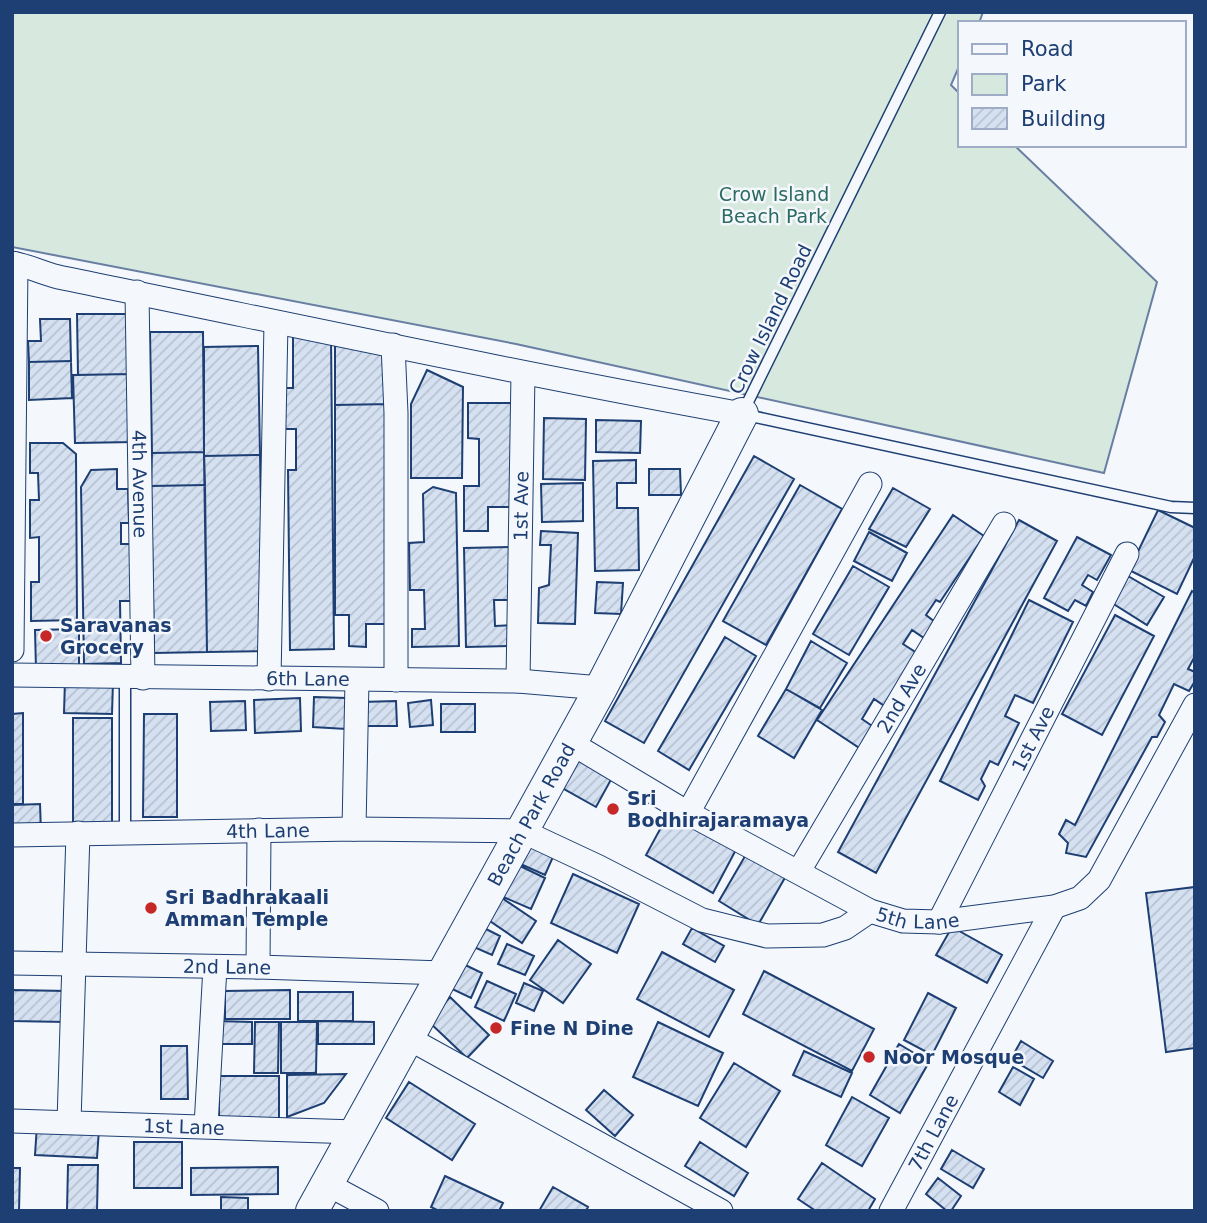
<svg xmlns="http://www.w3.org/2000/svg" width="1207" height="1223" font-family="'DejaVu Sans',sans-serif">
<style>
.green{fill:#d7e8df;stroke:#687fa3;stroke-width:2}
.building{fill:url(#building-hatch);stroke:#1d3f73;stroke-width:2}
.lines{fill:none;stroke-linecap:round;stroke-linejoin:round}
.lane-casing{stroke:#1d3f73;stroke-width:13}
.street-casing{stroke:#1d3f73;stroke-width:25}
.secondary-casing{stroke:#1d3f73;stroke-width:34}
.lane{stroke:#f4f7fb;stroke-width:10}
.street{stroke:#f4f7fb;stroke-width:23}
.secondary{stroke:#f4f7fb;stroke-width:32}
.poi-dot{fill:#c62828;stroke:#f4f7fb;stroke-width:2.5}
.labels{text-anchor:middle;stroke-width:5;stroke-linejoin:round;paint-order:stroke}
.park-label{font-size:19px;fill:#2c6c60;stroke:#f4f7fb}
.street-label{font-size:19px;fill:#1d3f73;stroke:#f4f7fb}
.poi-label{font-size:19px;font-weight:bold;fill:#1d3f73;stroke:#f4f7fb;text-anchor:start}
</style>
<defs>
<pattern id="building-hatch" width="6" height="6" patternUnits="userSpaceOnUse" patternTransform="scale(1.75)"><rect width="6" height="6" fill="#d5e0f0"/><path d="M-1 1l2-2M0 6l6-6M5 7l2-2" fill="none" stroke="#b6c1d1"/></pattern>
</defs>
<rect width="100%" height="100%" fill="#f4f7fb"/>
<path class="green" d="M12 12H983L979 23H960V64L951 85 960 94V145H1014L1157 282 1104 473 516 344 12 247Z"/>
<path class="building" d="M77 314H128L129 374 78 375Z
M40 319H70L71 361 29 362 28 341H41Z
M150 332H203L204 452 152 453Z
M293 336H331L334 649 290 650 288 470H296V429H284V388H293Z
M335 343 390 354V404L335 405Z
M258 346 260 455 204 456V347Z
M71 361 72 398 29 400V362Z
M427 370 463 387 462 478H411V404Z
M133 374 134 442 75 443 73 375Z
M468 403H514V507H488V531H464V486H479V439L468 438Z
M390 404V624H366V647L349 646V615H335V405Z
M544 418 586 419 585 480 543 479Z
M596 420 641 421 640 453 596 452Z
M30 443H63L76 454 77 620 31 621V582H39V537L30 538V500H39L38 473H30Z
M204 452 205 485 151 486 152 453Z
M260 455 264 651 207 652 204 456Z
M754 456 794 479 644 743 605 721Z
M636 460V483H617V508H638L639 570 595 571 593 461Z
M117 469V489H128L129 523H121V544H132L133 601H120L121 663 84 664 81 487 91 470Z
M649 469H680L681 495H649Z
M583 483V521L542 522 541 484Z
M205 485 207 652 154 653 151 486Z
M800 485 842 509 766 645 723 621Z
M433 487 456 493 459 646 412 647V629H425L424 590H410L409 543 424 542 423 494Z
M893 488 930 509 906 547 869 529Z
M1158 510 1195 528V556L1177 594 1129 570Z
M953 515 984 536 940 602 936 600 926 615 935 622 924 638 912 630 903 644 920 655 886 707 874 699 862 719 878 730 864 751 817 720Z
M1019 520 1057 541 876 873 838 852Z
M541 531 578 533 575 624 538 623 539 588 549 585 551 545H540Z
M869 532 907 553 892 581 854 561Z
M1077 537 1111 555 1097 580 1088 575 1082 585 1093 592 1086 606 1075 600 1068 611 1044 598Z
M513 547 514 600H494L495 626 514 625V646L466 647 464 548Z
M853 566 889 587 849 655 813 634Z
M1128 576 1164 597 1147 625 1112 603Z
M597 582 623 583 621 614 595 613Z
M1192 591 1195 593V656L1188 669 1195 672V681L1189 691 1174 684 1159 715 1165 722 1157 737H1152L1086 857 1066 853 1068 843 1059 834 1066 820 1075 825Z
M1029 600 1073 622 1033 703 1015 695 1005 716 1019 723 998 765 990 761 981 779 985 786 978 800 940 781Z
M1115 615 1154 636 1102 735 1062 714Z
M79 629V668L36 669 35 630Z
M725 637 756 656 689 770 658 751Z
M811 641 847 663 820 708 786 689Z
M65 680 113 681 112 714 64 713Z
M786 689 822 710 794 758 758 736Z
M314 697 347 698 346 729 313 727Z
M300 698 301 731 255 733 254 700Z
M431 700 433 725 410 727 408 703Z
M245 701 246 730 211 731 210 702Z
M396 701 397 726H361V702Z
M441 704H475V732H441Z
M23 713V804H12V714Z
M144 714H177V817H143Z
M73 718H112V825H73Z
M574 754 613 776 596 807 557 785Z
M40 804 41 832 12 833V805Z
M671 809 738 846 713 893 646 855Z
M527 837 556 850 545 875 516 862Z
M748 851 787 874 758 925 719 901Z
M516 864 545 878 531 909 501 896Z
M573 874 639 904 617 953 551 923Z
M1195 887V1048L1166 1052 1146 893Z
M499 896 536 921 522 943 484 917Z
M476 924 500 936 492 955 467 944Z
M952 927 1002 955 987 983 936 955Z
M692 928 724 946 715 962 683 944Z
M558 940 591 964 563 1003 530 980Z
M507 944 534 956 525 975 498 964Z
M662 952 734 990 709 1037 637 999Z
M459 962 482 973 471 998 448 987Z
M764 971 874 1029 852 1071 743 1014Z
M487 981 516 994 504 1021 475 1007Z
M524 983 543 991 534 1011 516 1003Z
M12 990 67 991 66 1022 12 1021Z
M290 990V1019H225V991Z
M298 992H353V1021H298Z
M928 993 956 1008 932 1055 904 1040Z
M450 997 489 1035 467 1058 428 1021Z
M216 1021 252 1022V1044H216Z
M318 1021 374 1022V1044H318Z
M255 1022H279L278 1073H254Z
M281 1022H317L316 1073H281Z
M658 1022 723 1053 698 1106 633 1077Z
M1021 1041 1053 1061 1043 1078 1011 1059Z
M899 1044 929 1062 900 1113 870 1095Z
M161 1046H187L188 1099H161Z
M804 1051 852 1073 841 1097 793 1075Z
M734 1063 780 1091 746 1147 700 1118Z
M1013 1067 1034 1079 1020 1105 999 1092Z
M346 1074 324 1103 287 1117V1075Z
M219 1076H279V1120L219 1121Z
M409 1082 475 1124 452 1160 386 1118Z
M604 1090 633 1115 615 1136 586 1110Z
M852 1097 889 1118 862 1166 826 1145Z
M37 1125 99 1129 97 1158 35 1155Z
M134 1142H182V1188H134Z
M700 1142 748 1173 734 1196 685 1166Z
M952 1150 984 1169 973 1188 941 1169Z
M822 1163 875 1199 868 1211H816L798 1199Z
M68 1165H98L97 1211H67Z
M278 1167V1194L191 1195V1168Z
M12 1168H20L19 1211H12Z
M445 1176 503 1203 499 1211H439L431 1207Z
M938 1178 961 1196 951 1211H947L926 1194Z
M553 1187 588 1207 586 1211H539Z
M221 1197 248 1198V1211H221Z"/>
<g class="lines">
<defs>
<path id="lane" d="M940 12 742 414 1171 507 1195 508
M125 832V678"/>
<g id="street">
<path d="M12 263C30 266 46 275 63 278 289 324 515 373 742 414"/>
<path id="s1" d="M137 292 143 678"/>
<path d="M393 345 396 413V680"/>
<path d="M12 650 16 264"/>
<path id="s2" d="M12 675 518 681 601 688"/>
<path d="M269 679 276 323"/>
<path id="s3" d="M518 681 523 373"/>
<path id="s4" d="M571 743 688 813 870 911 903 921 939 922 1054 907 1080 898 1099 880 1195 705"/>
<path d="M688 813 870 484"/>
<path d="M354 829 357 680"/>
<path id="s5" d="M12 835 354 829 522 831 599 867 702 920 767 936 823 935 845 928 870 911"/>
<path id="s6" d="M799 871 1004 524"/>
<path id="s7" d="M939 922 1127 554"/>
<path id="s8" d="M12 963 258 967 444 973"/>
<path d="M258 967 259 830"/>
<path d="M408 1038 721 1211"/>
<path id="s9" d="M12 1121 356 1132"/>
<path d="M69 1122 78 833"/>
<path d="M206 1126 215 967"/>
<path d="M327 1184 377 1211"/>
<path id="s10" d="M891 1211 1054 907"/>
</g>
<g id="secondary">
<path id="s11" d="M312 1211 601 688 742 414"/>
</g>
</defs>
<use href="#lane" class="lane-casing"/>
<use href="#street" class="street-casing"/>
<use href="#secondary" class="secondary-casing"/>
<use href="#lane" class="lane"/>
<use href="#street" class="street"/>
<use href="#secondary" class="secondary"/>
</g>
<g class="poi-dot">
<circle cx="46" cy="636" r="7"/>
<circle cx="613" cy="809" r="7"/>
<circle cx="151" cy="908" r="7"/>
<circle cx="496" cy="1028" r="7"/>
<circle cx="869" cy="1057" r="7"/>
</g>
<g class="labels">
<g class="park-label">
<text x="774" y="201">Crow Island<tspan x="774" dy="22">Beach Park</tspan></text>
</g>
<g class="street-label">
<text transform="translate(770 319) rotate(-64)" y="7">Crow Island Road</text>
<text dy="7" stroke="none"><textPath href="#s1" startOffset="192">4th Avenue</textPath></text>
<text dy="7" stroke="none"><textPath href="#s3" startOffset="175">1st Ave</textPath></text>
<text dy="7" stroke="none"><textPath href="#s2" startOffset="296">6th Lane</textPath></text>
<text dy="7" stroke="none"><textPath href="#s6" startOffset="201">2nd Ave</textPath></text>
<text dy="7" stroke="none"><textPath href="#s7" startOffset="206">1st Ave</textPath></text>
<text dy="7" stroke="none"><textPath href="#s11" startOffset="453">Beach Park Road</textPath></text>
<text dy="7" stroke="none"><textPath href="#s5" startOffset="256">4th Lane</textPath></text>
<text dy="7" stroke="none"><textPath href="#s4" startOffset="392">5th Lane</textPath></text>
<text dy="7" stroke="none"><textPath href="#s8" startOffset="215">2nd Lane</textPath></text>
<text dy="7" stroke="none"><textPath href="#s9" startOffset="172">1st Lane</textPath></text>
<text dy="7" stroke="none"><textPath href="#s10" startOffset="89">7th Lane</textPath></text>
</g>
<g class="poi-label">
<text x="60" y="632">Saravanas<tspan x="60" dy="22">Grocery</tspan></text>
<text x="627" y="805">Sri<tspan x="627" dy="22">Bodhirajaramaya</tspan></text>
<text x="165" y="904">Sri Badhrakaali<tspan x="165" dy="22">Amman Temple</tspan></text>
<text x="510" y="1035">Fine N Dine</text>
<text x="883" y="1064">Noor Mosque</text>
</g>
</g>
<rect width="1207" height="1223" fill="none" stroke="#1d3f73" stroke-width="28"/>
<rect x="958" y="21" width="228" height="126" fill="#f4f7fb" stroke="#9eadc5" stroke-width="2"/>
<rect x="972" y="44" width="35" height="10" fill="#f4f7fb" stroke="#9eadc5" stroke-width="2"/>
<text x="1021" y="56" font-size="21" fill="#1d3f73">Road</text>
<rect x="972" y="74" width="35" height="21" fill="#d7e8df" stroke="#9eadc5" stroke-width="2"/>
<text x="1021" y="91" font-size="21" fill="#1d3f73">Park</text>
<rect x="972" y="108" width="35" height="21" fill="url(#building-hatch)" stroke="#9eadc5" stroke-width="2"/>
<text x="1021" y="126" font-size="21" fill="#1d3f73">Building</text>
</svg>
